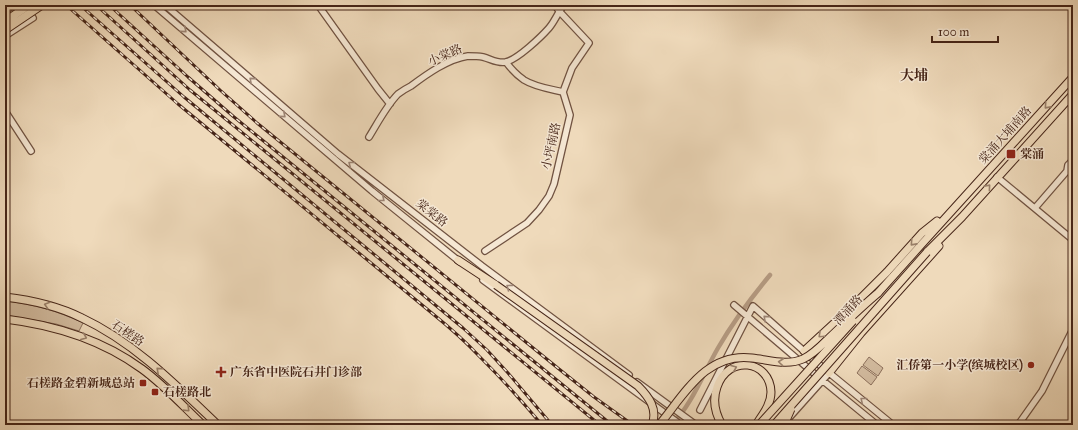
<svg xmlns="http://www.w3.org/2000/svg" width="1078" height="430" font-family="'IM FELL Great Primer','Noto Serif SC',serif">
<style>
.green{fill:#d2bb9f;stroke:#8c705c}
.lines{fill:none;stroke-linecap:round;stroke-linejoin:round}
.canal{stroke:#b69c84;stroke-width:4.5}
.minor-casing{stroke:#705241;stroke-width:8}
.major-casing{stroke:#462518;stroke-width:9}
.minor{stroke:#f5e7d3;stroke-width:5.5}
.major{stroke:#efdabb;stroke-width:7}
.rail-casing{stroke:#462518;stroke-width:3}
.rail{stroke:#f5e7d3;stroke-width:1.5;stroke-dasharray:4.5;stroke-linecap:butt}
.major-bridge-casing{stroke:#462518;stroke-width:9;stroke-linecap:butt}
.major-bridge{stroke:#efdabb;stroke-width:7}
.oneway{stroke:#9e8676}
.oneway2{stroke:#9a806a}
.poi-dot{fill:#8f2418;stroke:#f5e7d3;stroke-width:1.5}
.labels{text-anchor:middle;stroke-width:3;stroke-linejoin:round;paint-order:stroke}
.street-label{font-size:12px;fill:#462518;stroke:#f5e7d3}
.poi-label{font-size:12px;font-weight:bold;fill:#462518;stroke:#f5e7d3;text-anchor:start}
.quarter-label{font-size:14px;font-weight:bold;fill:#462518;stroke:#f5e7d3}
</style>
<rect width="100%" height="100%" fill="#efdabb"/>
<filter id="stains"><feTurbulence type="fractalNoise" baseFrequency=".005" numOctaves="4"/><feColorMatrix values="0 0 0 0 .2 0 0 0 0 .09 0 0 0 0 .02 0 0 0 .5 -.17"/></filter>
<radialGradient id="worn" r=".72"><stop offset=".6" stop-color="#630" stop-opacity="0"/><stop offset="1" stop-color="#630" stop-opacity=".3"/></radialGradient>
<path class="green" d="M5 301C33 304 58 311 83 323L79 331 56 324 5 315Z
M869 357 883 368 878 376 863 365Z
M862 366 877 377 871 385 857 373Z"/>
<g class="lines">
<path class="canal" d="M672 425C693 402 703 374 718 348 733 322 751 298 770 275"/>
<defs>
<path id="minor" d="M154 5 372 191 460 262
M165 5 338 154 482 266 629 375
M318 5 378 89 390 104
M5 11 14 5
M5 36 33 18 26 9 20 5
M506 62C511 69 517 75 524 80 535 87 550 89 563 92
M5 111 31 151
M369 137C377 124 387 105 398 94 402 91 407 88 411 86 427 74 448 59 468 56 473 56 478 56 483 57 491 59 498 64 506 62 518 59 541 37 549 28 555 21 558 12 564 5
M997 177 1073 240
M1035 208 1067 171 1068 165 1073 160
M485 251 527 223 539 210 549 196 554 184 570 115 563 92 572 68 589 43 559 11 555 5
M483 280 681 425
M734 305 816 375 877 425
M637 382 696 425
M700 410 753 306 822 367 893 425
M788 419 829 373
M1018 425 1042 391 1073 329"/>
<path id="major" d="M927 252 962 217 1073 94
M458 260 496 285
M878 293 920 246 1073 77
M5 297C31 300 58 306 82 318 135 343 176 385 218 425
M5 319C55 325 101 339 142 369 164 385 183 406 203 425
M804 351 855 304 887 272 922 233 937 221
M829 373 861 333 939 246
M722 425C715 413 712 401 717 387 728 354 770 360 771 392 771 405 762 415 756 425"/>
</defs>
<use href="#minor" class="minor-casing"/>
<use href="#major" class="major-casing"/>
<use href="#minor" class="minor"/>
<use href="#major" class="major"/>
<defs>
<path id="rail" d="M66 5 178 104 433 314C449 327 465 341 479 356 501 378 522 401 542 425
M80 5 184 97 463 328 487 350 508 373 552 425
M96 5 190 90 600 425
M109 5 188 77 234 117 612 425
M130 5 220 90 257 123 559 369 594 397 633 425"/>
</defs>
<use href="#rail" class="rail-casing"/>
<use href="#rail" class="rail"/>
<defs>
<path id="major-bridge" d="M7 20 29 5
M5 30 42 5
M496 285 638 386C649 397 658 409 652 425
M659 425C684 395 706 352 752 358 770 360 787 366 803 359 812 355 820 347 827 340 844 324 860 308 878 293
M759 425 853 321
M774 425 927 252
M784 425 791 409"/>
</defs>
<use href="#major-bridge" class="major-bridge-casing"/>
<use href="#major-bridge" class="major-bridge"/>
</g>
<defs><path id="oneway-chevron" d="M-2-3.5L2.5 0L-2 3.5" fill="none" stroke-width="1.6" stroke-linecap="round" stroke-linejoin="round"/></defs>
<g class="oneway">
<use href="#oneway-chevron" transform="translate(184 30) rotate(40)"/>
<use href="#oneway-chevron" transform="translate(252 80) rotate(-139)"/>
<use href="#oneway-chevron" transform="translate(283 115) rotate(40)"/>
<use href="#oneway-chevron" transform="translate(351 164) rotate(-142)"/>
<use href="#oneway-chevron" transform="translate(382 199) rotate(39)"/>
<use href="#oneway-chevron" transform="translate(509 287) rotate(-143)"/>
<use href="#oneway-chevron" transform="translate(766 318) rotate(-138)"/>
<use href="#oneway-chevron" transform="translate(863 400) rotate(-141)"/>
</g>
<g class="oneway2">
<use href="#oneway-chevron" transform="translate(1047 106) rotate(132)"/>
<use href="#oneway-chevron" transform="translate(988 187) rotate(-49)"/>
<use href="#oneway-chevron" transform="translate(913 243) rotate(132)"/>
<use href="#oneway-chevron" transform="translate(47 305) rotate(-164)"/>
<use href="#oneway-chevron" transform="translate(821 335) rotate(137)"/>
<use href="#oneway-chevron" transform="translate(84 337) rotate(22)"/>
<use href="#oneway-chevron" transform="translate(781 362) rotate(-174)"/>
<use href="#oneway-chevron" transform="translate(734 368) rotate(-21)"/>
<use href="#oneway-chevron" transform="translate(159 370) rotate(-138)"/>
<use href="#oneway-chevron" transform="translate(187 409) rotate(44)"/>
</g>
<g class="poi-dot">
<rect x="1006" y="149" width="10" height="10" rx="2"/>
<circle cx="1031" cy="365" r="4"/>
<path d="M219 366h4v4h4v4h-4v4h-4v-4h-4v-4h4z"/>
<rect x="139" y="379" width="8" height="8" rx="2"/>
<rect x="151" y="388" width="8" height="8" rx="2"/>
</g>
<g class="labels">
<g class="street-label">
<text transform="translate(445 55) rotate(-23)" y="4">小棠路</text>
<text transform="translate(1005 135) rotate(-48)" y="4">棠涌大埔南路</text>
<text transform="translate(551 146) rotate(-77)" y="4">小坪南路</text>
<text transform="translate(432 213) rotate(38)" y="4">棠棠路</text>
<text transform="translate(848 310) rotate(-48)" y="4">潭涌路</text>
<text transform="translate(128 333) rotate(34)" y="4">石槎路</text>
</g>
<g class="poi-label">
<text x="1020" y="158">棠涌</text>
<text x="1023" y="369" text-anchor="end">汇侨第一小学(缤城校区)</text>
<text x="230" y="376">广东省中医院石井门诊部</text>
<text x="135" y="387" text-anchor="end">石槎路金碧新城总站</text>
<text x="163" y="396">石槎路北</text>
</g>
<g class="quarter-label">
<text x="914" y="80">大埔</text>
</g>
</g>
<rect width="1078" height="430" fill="none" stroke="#efdabb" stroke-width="20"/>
<rect x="6" y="6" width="1066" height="418" fill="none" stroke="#462518" stroke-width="2"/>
<rect x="10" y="10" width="1058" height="410" fill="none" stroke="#462518"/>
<path d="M932 36v6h66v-6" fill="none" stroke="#462518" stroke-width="2"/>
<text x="938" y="36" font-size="12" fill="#462518" stroke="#f5e7d3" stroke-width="3" paint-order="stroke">100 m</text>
<rect width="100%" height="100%" filter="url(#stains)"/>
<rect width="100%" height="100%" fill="url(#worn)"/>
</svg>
